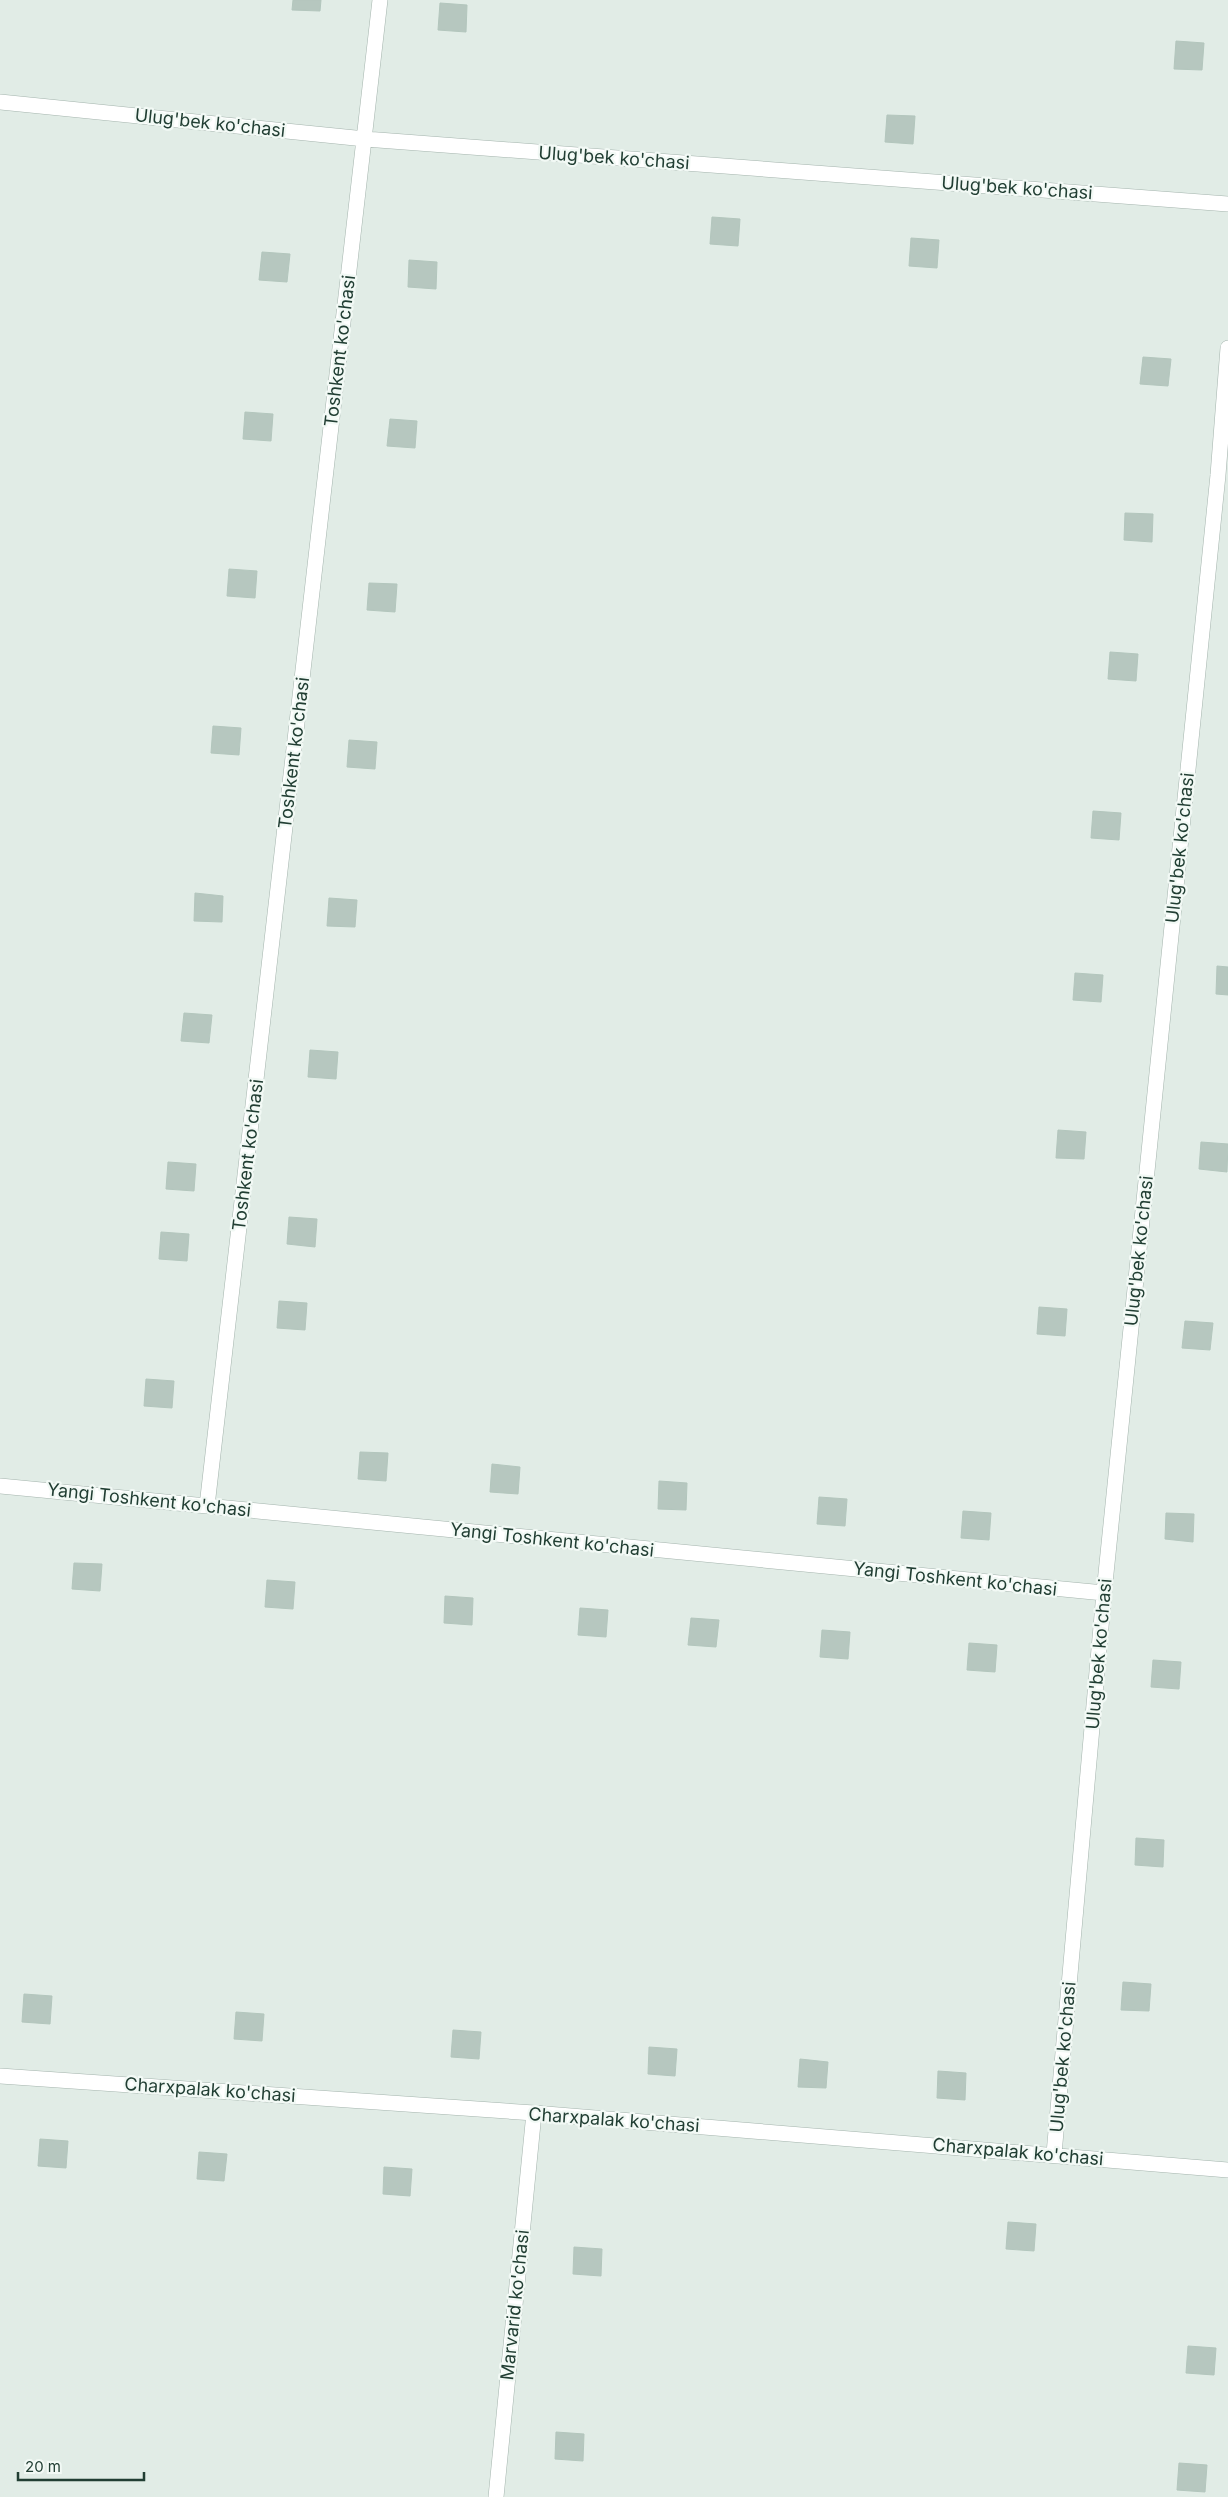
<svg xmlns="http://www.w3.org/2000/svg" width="1228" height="2497" font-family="Inter,sans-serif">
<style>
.building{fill:#b6c7bf;stroke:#b3c6bd}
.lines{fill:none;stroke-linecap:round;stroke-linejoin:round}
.minor-casing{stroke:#a4b4ad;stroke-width:16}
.minor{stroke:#fff;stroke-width:15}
.labels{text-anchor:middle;stroke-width:4.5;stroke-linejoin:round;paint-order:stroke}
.street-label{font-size:18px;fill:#213e33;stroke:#f2f9f5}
</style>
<rect width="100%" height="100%" fill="#e1ece6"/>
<path class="building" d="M293 0H321L320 11 292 10Z
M440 3 467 5 466 32 438 30Z
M1176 41 1204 43 1202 70 1174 69Z
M887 115 915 116 913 144 885 142Z
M712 217 740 219 738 246 710 244Z
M911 238 939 240 937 268 909 266Z
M262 252 290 254 287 282 259 280Z
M409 260 437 262 436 289 408 287Z
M1143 357 1171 359 1168 386 1140 384Z
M245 412 273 414 271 441 243 439Z
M390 419 417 421 415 448 387 446Z
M1125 513 1153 514 1152 542 1124 540Z
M229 569 257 571 255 598 227 596Z
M369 583 397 584 395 612 367 610Z
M1110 652 1138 654 1136 681 1108 679Z
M213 726 241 728 239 755 211 753Z
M349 740 377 742 375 769 347 767Z
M1093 811 1121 813 1119 840 1091 838Z
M195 893 223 896 222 922 194 921Z
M329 898 357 900 355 927 327 926Z
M1217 966 1228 967V995L1216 994Z
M1075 973 1103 975 1101 1002 1073 1000Z
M184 1013 212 1015 209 1043 181 1041Z
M310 1050 338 1052 336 1079 308 1077Z
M1058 1130 1086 1132 1084 1159 1056 1158Z
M1201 1142 1228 1144 1227 1172 1199 1169Z
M168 1162 196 1164 194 1191 166 1189Z
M289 1217 317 1219 315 1247 287 1244Z
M161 1232 189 1234 187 1261 159 1259Z
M279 1301 307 1303 305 1330 277 1328Z
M1039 1307 1067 1309 1065 1336 1037 1334Z
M1185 1321 1213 1323 1210 1350 1182 1348Z
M146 1379 174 1381 172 1408 144 1406Z
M360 1452 388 1453 386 1481 358 1479Z
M492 1464 520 1467 518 1494 490 1492Z
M659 1481 687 1483 686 1510 658 1509Z
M819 1497 847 1499 845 1526 817 1524Z
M963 1511 991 1513 989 1540 961 1538Z
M1166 1513 1194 1514 1193 1542 1165 1539Z
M74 1563 102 1564 100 1591 72 1589Z
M267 1580 295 1582 293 1609 265 1607Z
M445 1596 473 1598 472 1625 444 1623Z
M580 1608 608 1610 606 1637 578 1635Z
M691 1618 719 1620 716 1647 688 1645Z
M822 1630 850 1632 848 1659 820 1657Z
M969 1643 997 1645 995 1672 967 1670Z
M1153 1660 1181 1662 1179 1689 1151 1687Z
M1136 1838 1164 1840 1163 1867 1135 1865Z
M1123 1982 1151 1984 1149 2011 1121 2010Z
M24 1994 52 1996 50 2024 22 2022Z
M236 2012 264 2014 262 2041 234 2039Z
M453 2030 481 2032 479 2059 451 2057Z
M649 2047 677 2049 675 2076 648 2074Z
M800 2059 828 2062 826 2088 798 2087Z
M938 2071 966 2073 965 2100 937 2098Z
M40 2139 68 2141 66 2168 38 2166Z
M199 2152 227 2154 224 2181 197 2179Z
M384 2167 412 2169 410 2196 383 2194Z
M1008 2222 1036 2224 1034 2251 1006 2249Z
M574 2247 602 2249 601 2276 573 2274Z
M1188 2346 1216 2348 1214 2375 1186 2373Z
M556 2432 584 2434 583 2461 555 2459Z
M1179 2463 1207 2465 1205 2492 1177 2490Z"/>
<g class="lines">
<defs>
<path id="minor" d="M0 102 365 139 1228 204
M0 1486 1104 1593
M207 1506 380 0
M0 2076 534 2113 1228 2170
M1054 2154 1104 1593 1218 475 1228 348
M496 2497 534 2113"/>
</defs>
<use href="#minor" class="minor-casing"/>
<use href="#minor" class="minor"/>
</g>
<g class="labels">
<g class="street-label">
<text transform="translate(210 123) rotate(6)" y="6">Ulug'bek ko'chasi</text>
<text transform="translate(614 158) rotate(4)" y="6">Ulug'bek ko'chasi</text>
<text transform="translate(1017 188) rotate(4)" y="6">Ulug'bek ko'chasi</text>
<text transform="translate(340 351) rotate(-83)" y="6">Toshkent ko'chasi</text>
<text transform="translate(294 753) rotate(-83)" y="6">Toshkent ko'chasi</text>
<text transform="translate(1180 848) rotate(-84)" y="6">Ulug'bek ko'chasi</text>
<text transform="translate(248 1155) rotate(-83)" y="6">Toshkent ko'chasi</text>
<text transform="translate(1139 1251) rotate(-84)" y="6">Ulug'bek ko'chasi</text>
<text transform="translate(149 1500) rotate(6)" y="6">Yangi Toshkent ko'chasi</text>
<text transform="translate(552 1540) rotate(6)" y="6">Yangi Toshkent ko'chasi</text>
<text transform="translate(955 1579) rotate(6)" y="6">Yangi Toshkent ko'chasi</text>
<text transform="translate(1099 1654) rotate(-85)" y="6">Ulug'bek ko'chasi</text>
<text transform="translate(1063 2057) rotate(-85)" y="6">Ulug'bek ko'chasi</text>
<text transform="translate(210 2090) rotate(4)" y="6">Charxpalak ko'chasi</text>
<text transform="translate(614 2120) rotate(4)" y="6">Charxpalak ko'chasi</text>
<text transform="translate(1018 2152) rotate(5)" y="6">Charxpalak ko'chasi</text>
<text transform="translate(515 2305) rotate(-84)" y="6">Marvarid ko'chasi</text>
</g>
</g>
<path d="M18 2472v8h126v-8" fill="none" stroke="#213e33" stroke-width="2.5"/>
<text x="25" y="2472" font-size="15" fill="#213e33" stroke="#f2f9f5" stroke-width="4" paint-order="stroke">20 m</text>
</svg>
